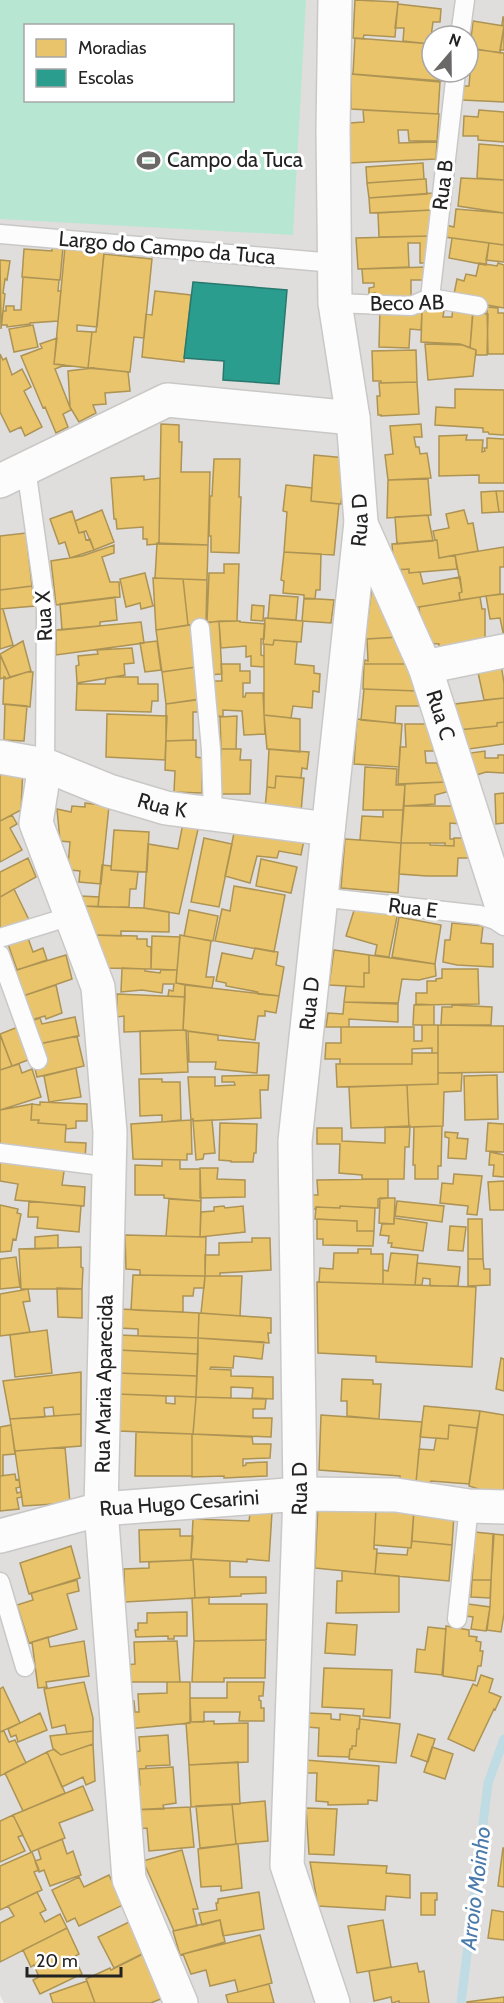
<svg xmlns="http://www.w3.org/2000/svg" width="504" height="2003" font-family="Cabin,sans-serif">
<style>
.residential{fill:#dfdedc;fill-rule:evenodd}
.pitch{fill:#b7e6d2;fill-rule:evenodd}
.homes{fill:#e9c46a;stroke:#ad9354;stroke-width:1.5}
.schools{fill:#2a9d8f;stroke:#28786e;stroke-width:1.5}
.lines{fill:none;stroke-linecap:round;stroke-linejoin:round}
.stream{stroke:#bfdbe3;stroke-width:9}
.service-casing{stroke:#c9c8c7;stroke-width:21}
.minor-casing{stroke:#c9c8c7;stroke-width:36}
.service{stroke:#fdfcfc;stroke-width:18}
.minor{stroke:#fdfcfc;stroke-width:33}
.labels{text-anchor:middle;stroke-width:6;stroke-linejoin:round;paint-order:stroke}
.poi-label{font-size:21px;fill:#222;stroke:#fff;text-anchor:start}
.street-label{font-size:21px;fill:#222;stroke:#fff}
.water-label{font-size:22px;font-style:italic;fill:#4a7aab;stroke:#fff}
</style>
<rect width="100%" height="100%" fill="#f0eeeb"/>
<path class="residential" d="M0 0H504V2003H4L0 1995ZM26 26H232V100H26ZM432 36H468V72H432Z"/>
<path class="pitch" d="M0 0H306L293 235 0 219ZM26 26H232V100H26Z"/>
<path class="homes" d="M355 0 398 2 395 37 364 35 363 39 353 38Z
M398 4 441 9 440 22H433L430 44 403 41 404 28H395Z
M503 17H504V50H500L504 26 502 25Z
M473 21 504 26 500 53 470 48Z
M355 38 432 44V72H443L442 81 353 74Z
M472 49 504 53V102L462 100 464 86H469Z
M351 74 440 82 438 114 351 109Z
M363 110 439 114 437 141H409L408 130H398L399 143 437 142 436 159 349 163V123L364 122Z
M479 110 504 112V142L478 140V136H463L464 116 478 117Z
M479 144 504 146V180L477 178Z
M423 163 424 179 367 183 366 167Z
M461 178 504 180V213L458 206Z
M424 179H426L427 194 369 198 367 183Z
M433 193 432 210 370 213 369 198Z
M456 209 504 213V245L445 237 446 225 454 227Z
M432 210 431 236 379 237 378 213Z
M429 236 427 263H420V243H408L409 267 358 269 356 238Z
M452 238 489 243 486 265 449 258Z
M489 243 504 245V262L486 260Z
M52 246 63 247 60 280 22 277 24 249 52 251Z
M65 247 104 252 97 327 77 325V331L92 332 88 368 54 364Z
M104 254 152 259 144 338 134 337 130 372 88 368 92 332H96Z
M0 260 10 261 7 280 5 279 3 293 5 294 1 329Z
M479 263 497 266 498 263 504 265V308L453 299 457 279 464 281 466 274 476 276Z
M427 267 426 280H411V301L375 300V293L369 294V288L374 287V283H363L362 269Z
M23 277 59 280 58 291H61L58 321 30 323V324L7 327V325H1L3 311H6V306H14V310H21Z
M155 291 191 295 184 362 142 357 146 314 152 315Z
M432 306V310H444L443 317H452L453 307 473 308 470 348 460 344 421 342 422 311Z
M487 307 498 308V313H504V354H488Z
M380 308 422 311 421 330 410 329 409 348 379 347Z
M473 313 488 314 487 355H476V350L470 348Z
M33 325 38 347 14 352 9 329Z
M57 338 54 364 65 365 55 369 71 410 63 414 68 427 56 433 45 407 43 408 21 356 42 348 40 344Z
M425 344 463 345 476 350 473 376 428 380Z
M416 350 417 382 381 383V381H373L372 351Z
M0 354 3 360 6 358 12 375 22 369 31 387 24 391 42 427 25 436 21 427 10 432 0 412Z
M93 368 128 372 130 391 105 393 106 404 93 405 96 413 79 422 70 407 68 371Z
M417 382 419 414 381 416V415H378L377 396H380L379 383Z
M455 389 504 390V435L489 434 488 432H483V428L435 425 436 407 455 408Z
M161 424 179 425V442H182L181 472H210L208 545 159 544Z
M421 424 422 437H414L416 447H419L420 454 427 453 431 478 388 480 385 455 393 454 390 426Z
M467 435 466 440H483L482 452 485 451 484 448H487V438L504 439V483H479V475L439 476V436Z
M314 455 346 458 341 504 311 501Z
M214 459H240L239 497H241L239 553 211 552V536H209L210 496H212Z
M144 476V480L160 478 159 544H157L147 545V539H143V527L117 529 116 519H114L111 478Z
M428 479 431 515 387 518 388 480Z
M286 485 312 488 311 501 339 504 334 555 284 552 287 512 283 511Z
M496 491H504V512H499Z
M496 491 499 512 482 513 481 492Z
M102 510 114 542 94 550 86 531 79 533 75 521Z
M464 510 468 524 473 523 478 551 439 558 437 540H435L433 531 449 528 446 514Z
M72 511 79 533 84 532 86 540 90 539 94 550 70 558 65 542 59 544 50 519Z
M428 515 433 541 397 544 395 517Z
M26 533 32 586 0 590V536Z
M437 540 439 558 455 555 457 569 409 573V569L394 570 392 544Z
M157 543 208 545 207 580 155 578Z
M114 545V553L102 557 110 582H119L120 597 56 605 51 561 82 556Z
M504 547V567H500V594L460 600 459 593 462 592 455 555Z
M284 552 321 554 320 590H316L315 599H304V595L283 593 284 581 281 580Z
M224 564H239L237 621 207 622 209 573H224Z
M409 569V573L420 572 423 584 460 577 462 592 459 593 460 600 408 609 394 570Z
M145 573 153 606 141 609 140 603 126 607 120 579Z
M153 578 183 579 188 625 156 630Z
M183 579 207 580 206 623 188 625Z
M32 586 35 606 0 609V590Z
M372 587 401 637 365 639Z
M504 594V637L500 618 490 619 486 596Z
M270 595 298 597 296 620 268 618Z
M115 597 117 620 100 622V626L62 630 60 604Z
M480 597 482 609H485V647L439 648V644L426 643 422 637 419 607Z
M304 598 334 600 331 623 302 621Z
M252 605 264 606 263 621 251 620Z
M0 609H3L13 645 0 649Z
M265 618 303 621 301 642 274 640 273 645 263 644Z
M219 621H240V622L265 624 264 639H261V655L264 656V667L251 666V656L246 657V646L221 648Z
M219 621 222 674 206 675V623Z
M141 622 144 643 56 655V630Z
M197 624 203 666 162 672 156 630Z
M399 637 408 664H364L365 660 368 661 367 639Z
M274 640 297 642 295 664 314 666V673L320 674 319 692 313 691 312 708 293 706 291 718 264 715V644L273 645Z
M23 641 31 671 10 677 0 654Z
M157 641 161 670 145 672 140 643Z
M132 648 134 663 124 664 125 675 77 683 76 666 79 665 78 656 98 654 97 650Z
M0 655 10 677 6 679 5 677 0 679Z
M221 664H240V671H250V683H243V697H245L246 693H263L265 734 244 735 242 711 223 710V716L211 717V681H222Z
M364 664H411L417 691 363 689Z
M501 664 504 683V698L484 700 477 668Z
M196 667 200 699 166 704 162 672Z
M27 672H33L30 707 3 704 4 677 6 679Z
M113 677H138V684H158V701H152L151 712 76 710 77 684H105L106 678Z
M364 689 417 691 422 706H396L395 723 361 720Z
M504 698V722L497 723V726L458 730 455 704Z
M203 699 204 712H193V740L166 741V704Z
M5 704 27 706 24 741 4 740Z
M107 714 167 716 165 760 106 757Z
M264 715 300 719V752L267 749Z
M237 716 236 749H221L220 717Z
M357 719 402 724 399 767 354 764Z
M504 722V744L462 750 458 730 497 726V723Z
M405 724H427L434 751H425L426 763H437L444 782 398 784 400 747H406Z
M196 740V757L202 758V793L174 792 175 771 165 770 166 741Z
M221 749H241L240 760H251L250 794H219Z
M269 749 309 752 307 769 302 768 301 778 276 776 275 788 267 787Z
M485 751V758H498V755H504V773L486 772 470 777 463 754Z
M0 764 23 767 21 810 0 821Z
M365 767 397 769 396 785H405L403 810H363Z
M276 776 304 778 301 812 265 808 267 787 275 788Z
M447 782 450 791 435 795V804L404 806 405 784Z
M504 793V823L496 824 495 794Z
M85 803 109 806 101 884 79 882 80 871 70 870 68 865 70 842 60 841 57 809 71 812 72 806 85 807Z
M404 806H455L460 824 450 823V839H454V846H445V843H401Z
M383 810H403L401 843 360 840 362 816 383 817Z
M12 815 17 824 10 828 22 850 0 862V821Z
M183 823 199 825 179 914 144 908 148 844 178 849Z
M114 830 149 832 147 872 111 870Z
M234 833 304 840 301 855 279 851 277 858 257 856 250 883 225 876Z
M204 838 232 844 219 907 191 902Z
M454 838H464L469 858H458L457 876H427L399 874 401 843H430V845L454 846Z
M345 839 401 843 398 893 341 888Z
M28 858 36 877 0 897V872Z
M261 859 297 867 291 893 256 886Z
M102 865 111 866V870L138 872 136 889H130L129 907H98Z
M234 886 285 895 274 952 215 941 222 909 230 911Z
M14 889 31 924 0 932V897Z
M81 896 99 897 98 907 85 906Z
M356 904 399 907 389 957 375 955 377 945 346 936Z
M85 906 144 908 169 912V932L121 931V936L93 935Z
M189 910 218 916 213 941 184 936Z
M399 917 441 925 435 964 392 957Z
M452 923 483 926 481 943 493 944V967L457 965 443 962 445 940H450Z
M95 935 137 936V939H147V946L151 947V969L103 968Z
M180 935 211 941 206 977H214L212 988 176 983Z
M152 936 180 937 177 970 151 969Z
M28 938 33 952 43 948 47 960 17 970 8 944Z
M255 948 278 952 276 965 284 967 279 996 258 994V992L226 986V983L216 981 222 953 252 959Z
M334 950 369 955V973H364V987L329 985Z
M66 955 72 979 23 996 13 971Z
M369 955 435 964 436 976 419 980 402 979 398 1004 344 1002 346 986 364 987V973H369Z
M122 968 145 969V971L160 973 161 970H177L176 983 185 985V997L168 996 169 990 173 991 174 984H163L162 993 142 990 121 992Z
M442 969H478L479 1004 416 1005V993H427V981H436V979L442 978Z
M56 985 62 1013 46 1019 45 1016 31 1020 23 996Z
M185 985 279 996 276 1013 265 1011V1016H258L255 1040 186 1031 183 1030Z
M117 994 185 997 183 1030 124 1032V1016L117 1017Z
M344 1002 398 1003V1022L349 1019V1027H326L328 1013 343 1014Z
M416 1004 434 1005V1025H413L414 1005Z
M452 1005 492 1007 491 1025H441L442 1007H452Z
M75 1017 79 1036 39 1044 31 1021 40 1018 42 1024Z
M23 1025 36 1057 12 1066 0 1034Z
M422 1025H438V1053H432V1048L412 1049V1064H340V1059H325L326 1043H341V1027H414V1041H422Z
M438 1025 504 1026V1072L438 1073Z
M183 1030H186L188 1072 141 1074 140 1031Z
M188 1031 218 1035V1040L259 1043 257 1073 215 1069 216 1062H189Z
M0 1035 12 1066 0 1070Z
M77 1036 84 1066 37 1077 34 1065 39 1044Z
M412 1053H438V1084L337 1087 336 1064H412Z
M19 1064 22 1073 32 1069 41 1097 0 1110V1070Z
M76 1068 81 1097 49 1102 44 1076Z
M438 1073H462L461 1091 444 1092 443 1126 409 1127 407 1085 438 1084Z
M269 1075 268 1090H260L261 1118 193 1121V1119L191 1120 188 1077H215V1086L235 1085 234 1082H222V1076Z
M497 1075 498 1119 465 1120 464 1076Z
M139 1079H162V1082H180L181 1120 162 1122V1115L140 1116Z
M407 1085 409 1127 351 1128 349 1087Z
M40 1102 87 1104V1121H76V1128L66 1129V1125L38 1123 39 1120H31L32 1104 40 1105Z
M32 1104 31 1120H39L38 1123 66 1125 65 1142 86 1143 85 1160 0 1149V1110Z
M191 1120 192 1154H187V1160L133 1159 131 1124Z
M212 1120 215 1153 204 1154 203 1159 196 1160 193 1121Z
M220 1123 257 1124 256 1153H254L253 1162H231V1161L219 1160Z
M488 1123 504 1124V1152L486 1151Z
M410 1126 409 1147H405L404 1179H362V1175L339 1173 340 1144H317V1128H342V1141L385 1143V1127Z
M442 1126 441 1166H438V1179H415V1165H413L414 1127Z
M445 1132 458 1133 457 1138 468 1139 466 1159 448 1158 449 1138 445 1137Z
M490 1152 504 1155V1177L493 1176 494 1165H489Z
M0 1157 65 1165 62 1185 85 1187 84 1206 15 1200 18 1184 0 1181Z
M162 1160H180V1169H200L201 1201 164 1198V1195H135V1165L162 1166Z
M200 1168H218L217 1179 245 1180V1197L200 1198Z
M454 1174 482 1176 477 1215 467 1214 468 1206 440 1203 442 1183 453 1184Z
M388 1179V1198L378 1199V1208L340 1206V1208L316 1207V1209H310V1195H318L317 1180Z
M504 1181V1210H490L488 1182Z
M380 1198H395L394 1224 379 1223Z
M169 1199 201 1201 200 1237 166 1236Z
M29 1201 81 1206 79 1232 37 1228 38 1217H28Z
M397 1201 444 1206 442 1222 395 1216Z
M0 1205 18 1209 17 1213 21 1214 16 1240 13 1239 11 1251 0 1252Z
M224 1206 225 1208 243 1206 245 1232 200 1237 201 1212 214 1211V1207Z
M340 1206 375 1208 374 1231H357V1221L315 1219 316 1207 340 1208Z
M394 1218 427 1223 423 1251 391 1247 392 1243H388L389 1236 380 1235 382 1224H394Z
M317 1219 357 1221V1231H374L373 1246 323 1245V1239H317Z
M468 1219H482L483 1259H468Z
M450 1226 466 1227 463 1251 448 1250Z
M58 1235V1248L35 1249V1237Z
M125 1235 206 1237 205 1276 140 1275V1270L126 1269Z
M252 1238H270L271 1270 220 1273V1276H205V1255H219V1243L252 1242Z
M81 1247V1267L83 1268 82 1289H21L19 1249Z
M358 1249H371V1254H383V1284L319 1282 320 1268 333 1269 334 1253H358Z
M391 1253 418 1255 415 1285 383 1284V1270L388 1271Z
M16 1257 20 1287 0 1289V1259Z
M468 1259H483L484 1269H490V1285L468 1286Z
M417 1263 460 1267 458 1286H430V1279L423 1278 422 1285H415Z
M133 1275 205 1276 204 1288H194L193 1296H183V1312L131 1310Z
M205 1276H242L240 1316 201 1313Z
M317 1282 476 1287 472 1367 376 1362V1356L318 1353Z
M57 1288 82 1289V1318L58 1317Z
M28 1289 30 1301 23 1302 30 1332 0 1336V1294Z
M120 1309 199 1313 198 1338 138 1336V1329L119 1328Z
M199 1313 271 1318V1333H268L269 1343 198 1338Z
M47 1330 52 1373 15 1377 10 1335Z
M118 1335 198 1338V1354L118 1350Z
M198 1338 264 1342 262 1359 234 1356 233 1368 211 1367 210 1369 231 1370V1376L273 1377V1399L252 1398 253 1388 231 1387V1398L196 1397Z
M118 1350 198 1354 197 1376 118 1373Z
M501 1358 504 1359V1391L496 1389Z
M81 1372V1414L54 1416 53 1407 44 1408 45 1417 10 1419 3 1381Z
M118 1373 197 1376 196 1397 117 1394Z
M342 1379 373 1380V1384H381L379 1419 347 1416V1401H341Z
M117 1394 166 1396V1403L175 1404V1396L196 1397 193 1434 119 1431Z
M196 1397 266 1399 265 1409H253V1418H272L271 1437 193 1434Z
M424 1406 480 1411 477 1428 449 1425 448 1439 420 1437Z
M480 1411 504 1415V1497L469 1486Z
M81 1414V1446L15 1451 10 1419Z
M321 1415 422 1422 416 1482 400 1481V1476L319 1470Z
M11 1425 15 1454 3 1455V1476H0V1427Z
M449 1425 477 1428 469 1484 431 1481 430 1485 416 1484 419 1449 434 1450 436 1438 448 1439Z
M136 1432 192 1434V1476H135Z
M192 1434 252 1437 253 1444H271L270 1458 243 1459V1466L246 1465V1463L267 1462V1476L224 1478V1476L192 1477Z
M65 1447 70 1503 23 1506 15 1451Z
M15 1474 16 1480 19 1479 20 1487 16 1488 17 1493 21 1492 22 1497 17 1498 19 1509 0 1511V1476Z
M318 1506 376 1508 374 1545V1549H377L375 1574 315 1568Z
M376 1508 414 1509 411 1548 374 1545Z
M414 1509 454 1515 452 1545 412 1541Z
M272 1512 269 1561 247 1559V1562L191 1559 193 1519 249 1521 250 1514Z
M180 1529V1536H193L191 1559 193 1560 140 1562 139 1530Z
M474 1532 494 1534 491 1580H472L474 1555 472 1554Z
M493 1534 504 1535V1614L501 1632 487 1630 490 1607Z
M412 1541 452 1545 449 1581 375 1574 377 1553 407 1555 408 1548H411Z
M71 1546 80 1578 29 1594 20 1563Z
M193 1559 230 1561V1577H266V1593L241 1594V1596L195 1598Z
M193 1560 195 1598 125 1602 124 1569 149 1568V1562Z
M342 1571 399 1576V1612L336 1613 337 1581H342Z
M77 1580 79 1591 67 1594 77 1629 29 1643 17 1605 33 1600 31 1593Z
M472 1580H491L490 1598 471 1597Z
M209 1597V1604H267L266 1640 194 1641 192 1598Z
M468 1604 490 1607 486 1631 471 1629 473 1617 466 1616Z
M187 1612V1636H174V1639H168V1636L136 1637 135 1630H138V1623H147V1613Z
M327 1623 357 1625 355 1655 325 1653Z
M446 1626 469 1630V1636L477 1637 476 1641 481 1642 480 1651H483L481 1666H478L475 1681 443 1676Z
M428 1627 446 1629 442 1675 415 1672 417 1649 425 1650Z
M48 1637 50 1647 84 1641 89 1676 46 1682 47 1687 38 1688 32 1642Z
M266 1640 265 1678H224V1682H192L194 1641Z
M177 1641 180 1682H126L125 1665 135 1664 134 1642Z
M324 1668 392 1670 390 1718 363 1716 364 1709 322 1707Z
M481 1675 493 1679 489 1692 501 1697 495 1710 494 1709 474 1751 448 1739 473 1684 477 1686Z
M84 1682 93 1718V1731L67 1734 65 1725 52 1728 44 1689Z
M167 1682H190V1723L128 1729 126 1701H134L135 1712H139L138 1694 167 1693Z
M227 1682H264L263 1696H259V1700L261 1701V1708H264V1721H239L240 1712H204V1722H191L190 1698H227Z
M3 1687 20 1723 0 1732V1689Z
M40 1713 47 1730 18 1742 16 1735 11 1737 8 1729Z
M308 1713 331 1714V1719L340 1720V1714L360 1716 359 1729H357L356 1746H352V1749H350L349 1757 318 1756 319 1728 307 1727Z
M360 1719 400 1724 396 1763 349 1759 350 1749H352V1746H356L357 1729H359Z
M214 1721V1724L248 1723V1762L189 1765 186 1723 191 1722Z
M4 1731 9 1742 15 1740 26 1763 0 1776V1732Z
M93 1731V1744L61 1755 53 1749 50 1736Z
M418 1734 435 1739 428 1762 411 1756Z
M168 1735 170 1765 146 1766V1769H137V1765H134L133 1752 140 1751 139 1737Z
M93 1744 95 1781 86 1785 83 1777 62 1787 47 1752 54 1749 61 1755Z
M432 1747 453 1754 445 1779 424 1772Z
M47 1752 65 1793 23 1811 5 1773Z
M305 1760 379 1766 377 1801 368 1800V1804L328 1805V1802L316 1801 317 1773H306Z
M238 1762 240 1804 191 1807 189 1765Z
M173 1767 176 1803 163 1805 164 1809 129 1810V1787L140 1785 139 1769Z
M83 1786 93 1810 59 1823 65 1838 31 1852 13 1815Z
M265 1801 268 1841 236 1844 232 1804Z
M232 1804 236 1844 200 1848 196 1806Z
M190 1807 194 1847 149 1851 147 1828 130 1830 129 1810Z
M306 1808 337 1809 334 1855 309 1854Z
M13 1815 23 1835 18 1837 25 1851 0 1862V1821Z
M62 1839 67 1854 73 1851 81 1875 50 1886 44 1870 39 1872 35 1861 41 1859 38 1849Z
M238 1844 242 1888 221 1891V1886L201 1887 198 1849Z
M503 1848H504V1887L498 1886Z
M182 1850 198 1909H193L197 1926 174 1931 143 1861Z
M32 1852 39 1870 34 1872 42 1890 0 1910V1866Z
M310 1862 387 1866 386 1873 410 1875V1898L386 1896 385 1910 318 1906Z
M109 1875 123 1905 79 1926 75 1918 67 1922 52 1890 79 1877 84 1887Z
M37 1892 46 1910 40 1913 45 1922 60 1914 67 1928 0 1962V1923L14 1916 8 1906Z
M259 1892 264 1929 223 1936 220 1920 202 1925 199 1913 217 1910 216 1903H218V1899Z
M421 1893H437V1900H435V1915H421Z
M492 1910 504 1912V1940L488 1938Z
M220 1920 225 1942 180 1955 173 1931Z
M383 1920 391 1967 357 1973 348 1926Z
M129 1922 144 1953 114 1968 98 1937Z
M67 1928 79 1954 74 1957 82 1974 40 1994 33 1980 39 1977 34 1965 31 1967 23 1950Z
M260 1935 272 1983 238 1992 235 1980 210 1986 206 1970 191 1974 183 1954Z
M145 1953 163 1998 151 2003H95L86 1979 110 1968 111 1970Z
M417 1963 419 1972 424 1971 429 2003H399V2001L392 2003 391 1997 374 2001 369 1971Z
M87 1981 95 2003H53L50 1994Z
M269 1984 274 2003H228L226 1995Z
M504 1997V2003H467V2002Z"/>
<path class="schools" d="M193 282 287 290 279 384 223 380 224 361 184 358Z"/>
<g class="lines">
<path class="stream" d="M461 2003 488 1783 504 1739"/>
<defs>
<path id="service" d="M460 36 465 0
M0 234 334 263
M430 298 456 72
M335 303 411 306 430 298 478 306
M26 468 46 610 45 765
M200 628 211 750 213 815
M319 897 480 915 495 920 504 926
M0 938 71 916
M0 955 38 1060
M0 1153 110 1167
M0 1582 25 1667
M457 1619 469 1506"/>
<g id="minor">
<path d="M0 481 167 400 353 418"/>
<path id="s1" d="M361 524 425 667 504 913"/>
<path d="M425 667 504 651"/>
<path id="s2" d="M0 757 45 765 109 791 166 808 328 829"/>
<path d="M45 765 36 823 98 987 110 1132 101 1509 129 1879 181 2003"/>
<path id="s3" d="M0 1536 101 1509 300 1494 396 1495 469 1506 504 1507"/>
<path id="s4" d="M333 2003 287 1865 300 1494 295 1141 361 522 353 418 335 303 333 130 335 0"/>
</g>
</defs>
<use href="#service" class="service-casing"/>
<use href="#minor" class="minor-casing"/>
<use href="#service" class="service"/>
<use href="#minor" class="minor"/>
</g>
<defs>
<symbol id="stadium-bare" viewBox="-9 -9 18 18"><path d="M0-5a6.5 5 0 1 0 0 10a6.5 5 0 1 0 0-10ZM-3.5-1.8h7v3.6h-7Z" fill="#6a6968" stroke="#fff" stroke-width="2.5" paint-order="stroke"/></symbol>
</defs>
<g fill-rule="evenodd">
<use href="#stadium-bare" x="132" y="144" width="33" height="33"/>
</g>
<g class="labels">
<g class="poi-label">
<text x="167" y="167">Campo da Tuca</text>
</g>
<g class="street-label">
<text transform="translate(443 185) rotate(-83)" y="7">Rua B</text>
<text transform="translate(167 248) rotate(5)" y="7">Largo do Campo da Tuca</text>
<text transform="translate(407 303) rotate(-1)" y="7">Beco AB</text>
<text dy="7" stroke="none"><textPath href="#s4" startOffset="1494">Rua D</textPath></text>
<text transform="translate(44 616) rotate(-93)" y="7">Rua X</text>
<text dy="7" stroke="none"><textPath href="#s1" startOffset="207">Rua C</textPath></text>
<text dy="7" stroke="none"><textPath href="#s2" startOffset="170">Rua K</textPath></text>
<text transform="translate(413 908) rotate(7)" y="7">Rua E</text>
<text dy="7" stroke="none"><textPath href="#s4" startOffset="1008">Rua D</textPath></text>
<text transform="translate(104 1384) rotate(-89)" y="7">Rua Maria Aparecida</text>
<text dy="7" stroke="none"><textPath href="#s4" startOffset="522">Rua D</textPath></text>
<text dy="7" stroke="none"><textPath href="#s3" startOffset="183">Rua Hugo Cesarini</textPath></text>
</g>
<g class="water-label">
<text transform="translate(475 1888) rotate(-83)" y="8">Arroio Moinho</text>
</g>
</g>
<rect x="24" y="24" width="210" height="78" fill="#ffffff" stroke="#a7a7a7" stroke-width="1.5"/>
<rect x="36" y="39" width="30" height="18" fill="#e9c46a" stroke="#a7a7a7" stroke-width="1.5"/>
<text x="78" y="54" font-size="18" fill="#222222">Moradias</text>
<rect x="36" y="69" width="30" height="18" fill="#2a9d8f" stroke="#a7a7a7" stroke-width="1.5"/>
<text x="78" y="84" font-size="18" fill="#222222">Escolas</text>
<g transform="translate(450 54) rotate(20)"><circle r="28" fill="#ffffff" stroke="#a7a7a7" stroke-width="1.5"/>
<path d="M0-4.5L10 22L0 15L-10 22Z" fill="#6a6968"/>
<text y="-9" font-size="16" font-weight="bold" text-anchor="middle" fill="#222222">N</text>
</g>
<path d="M27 1967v9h94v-9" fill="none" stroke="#222222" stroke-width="3"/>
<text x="36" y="1967" font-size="18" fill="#222222" stroke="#ffffff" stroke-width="4.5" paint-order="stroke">20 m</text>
</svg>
